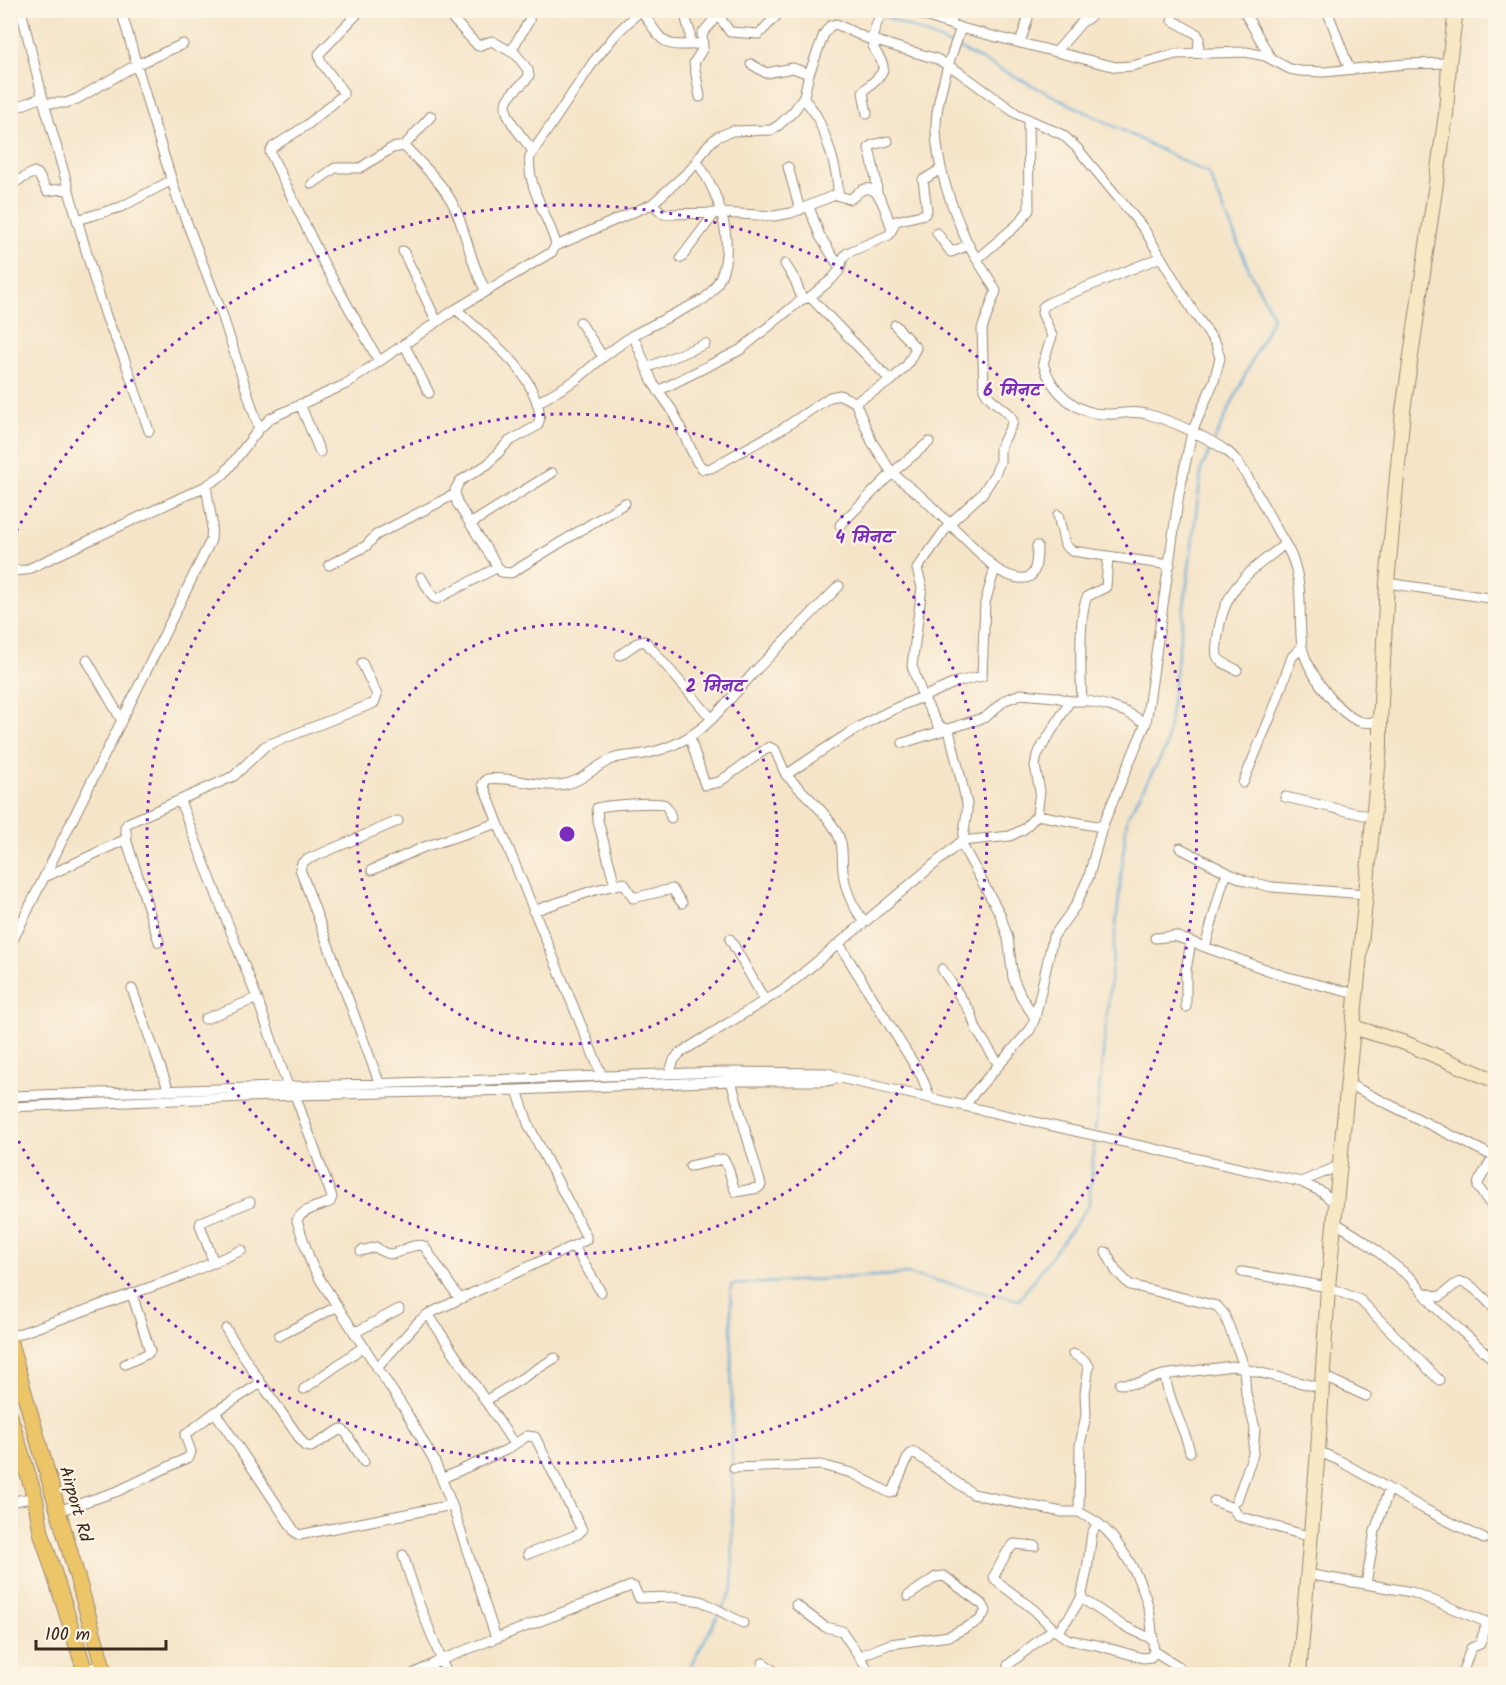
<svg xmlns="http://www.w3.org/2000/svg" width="1506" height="1685" font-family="Kalam,'Playpen Sans Deva',sans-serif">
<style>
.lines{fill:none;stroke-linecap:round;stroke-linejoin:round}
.stream{stroke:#5ba7d4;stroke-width:2}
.street-casing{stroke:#988773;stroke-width:11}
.secondary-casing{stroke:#988773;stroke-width:16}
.primary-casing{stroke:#988773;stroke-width:17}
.street{stroke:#fff;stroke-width:9}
.secondary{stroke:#f8e8c3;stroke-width:14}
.primary{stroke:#edc569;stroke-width:15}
.ring{fill:none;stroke:#7b2cbf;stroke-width:3;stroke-dasharray:3 6}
.labels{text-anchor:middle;stroke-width:4.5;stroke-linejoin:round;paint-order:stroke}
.street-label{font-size:18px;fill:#3b2a1e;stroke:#fcf5e5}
.centre{fill:#7b2cbf;stroke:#fcf5e5;stroke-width:3}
.ring-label{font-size:18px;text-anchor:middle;font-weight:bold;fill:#7b2cbf;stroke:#fcf5e5;stroke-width:4.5;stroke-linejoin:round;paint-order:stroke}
</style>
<rect width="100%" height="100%" fill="#fcf5e5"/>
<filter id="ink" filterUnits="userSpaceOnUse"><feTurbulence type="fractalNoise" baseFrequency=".0167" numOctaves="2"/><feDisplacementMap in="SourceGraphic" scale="12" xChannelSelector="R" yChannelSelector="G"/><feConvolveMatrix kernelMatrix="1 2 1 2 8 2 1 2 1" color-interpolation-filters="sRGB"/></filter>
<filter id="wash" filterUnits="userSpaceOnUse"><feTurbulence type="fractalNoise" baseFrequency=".008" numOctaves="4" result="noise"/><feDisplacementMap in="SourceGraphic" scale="24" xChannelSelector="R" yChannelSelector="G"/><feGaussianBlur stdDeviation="1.35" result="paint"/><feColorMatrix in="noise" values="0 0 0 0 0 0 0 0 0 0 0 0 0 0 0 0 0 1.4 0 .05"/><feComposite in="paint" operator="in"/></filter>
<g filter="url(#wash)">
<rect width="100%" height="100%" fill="#f5e4c8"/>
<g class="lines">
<path class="stream" d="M870 10 877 13
M882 15 951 45
M956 47 1209 174 1251 274 1273 316 1214 441
M1095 1132 1127 818 1166 748 1202 467 1212 446
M732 1465 731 1285 907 1274 1019 1300 1089 1205 1095 1137
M722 1609 733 1589 732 1470
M686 1674 719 1614"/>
</g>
</g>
<g filter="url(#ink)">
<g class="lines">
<defs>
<path id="street" d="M21 10 44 103 95 282 107 319 124 358 149 431
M121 10 150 111 177 197 221 311 259 429
M361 10 319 54 321 62 343 92V95L307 125 273 147 270 152 323 262 379 361
M530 10 529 21 512 49 528 70 529 76C524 84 515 89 509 97 497 112 524 138 533 151
M641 10C664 43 661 49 703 43
M908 10 961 28 1116 67 1132 66 1176 54 1246 52 1265 56 1290 69 1300 71 1324 72 1405 64 1449 63
M1243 10 1272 60
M1327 10 1349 68
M718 15 730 32 759 34 782 10
M685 16 690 32V45
M451 17 478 46 492 41 515 54
M1172 20 1197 34 1199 38 1198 53
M950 24 953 10
M961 28C951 55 935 102 936 130 937 169 952 208 968 244 976 260 988 275 996 291L982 329 984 389C989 403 1011 409 1013 422L1000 448V462L995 474 982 494 950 523 917 569 922 587 912 666 923 697C870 716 832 744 786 775 803 793 835 819 841 843 843 852 842 862 843 871 845 889 853 908 865 922L962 841 1010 836 1024 829 1037 815 1102 827
M1020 43 1028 18 1026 10
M1056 52 1081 23 1099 10
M751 64 766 73 793 68 809 74
M700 97 694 63 703 48 702 34 722 10
M803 98C808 104 814 110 817 117 827 138 839 173 838 195
M44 103H66L77 99 136 65 183 44
M10 110 42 97
M867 114 863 92C868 85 878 80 882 72 887 62 873 53 872 42 872 32 879 20 882 10
M404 146 431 116
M788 167 800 210
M312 184 335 168H360L392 148 404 146C420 162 443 184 453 204 467 232 470 264 486 291
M10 185 34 172 38 174 47 191 68 188
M877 191 876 179 869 148 872 145 888 141
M652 204 664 214 720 213 774 216 791 213 835 195 850 199C855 197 857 192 862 190 880 181 887 217 892 229
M809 207 820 236 840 268
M77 220 121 207 172 180
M937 233 951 252 969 245
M556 246 652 204 691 169 708 145 717 137 732 131 771 130 779 125 794 111 804 96 809 74 824 34 830 26 836 24 866 38 937 59 959 72 1017 114 1063 135 1077 148 1144 229 1193 311 1216 344 1220 358 1214 381 1192 432 1179 494 1146 723 1102 827 1089 876 1076 905 1053 937 1035 1018 1030 1030 975 1092 965 1106
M403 251 437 322
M1161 257 1050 302 1043 307 1042 313 1052 336 1043 363C1051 391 1076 414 1105 414 1119 415 1132 410 1146 414 1169 419 1209 438 1228 452 1235 457 1240 466 1245 473 1256 491 1266 510 1276 528 1282 539 1289 549 1293 560 1304 590 1298 616 1302 646 1305 668 1339 717 1362 722 1367 723 1374 722 1380 722
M681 258 715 213
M977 259 1018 224 1029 210 1028 119
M785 264 795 280 802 299
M810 297 891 381 907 365 916 348 895 325
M456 309C475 327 497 344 514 363 525 375 547 411 537 426L508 442 488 464 460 481 455 490 457 503 501 572 511 573 625 503
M580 322 603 357
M633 335 653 383 672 410 697 462 703 469 711 468 782 429 830 397 840 395 855 402 872 442 892 473 923 498 995 568C1004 574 1028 586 1034 571 1037 564 1037 554 1037 546
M404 344 429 393
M646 368 705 344
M658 391 740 350 801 300 810 297 832 279 839 271 843 258 847 253 889 235 896 221 925 214 927 210 923 180 941 169
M855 402 891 381
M537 403 576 380 603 357 633 335 704 299C744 265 723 198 697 162
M300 404 320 452
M1058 515 1065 545 1072 551 1170 565
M470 524 552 473
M840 525 892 473 929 442
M329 565 366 546 376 535 455 494
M995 568 985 603 982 676 957 682 923 697 938 725 949 731 950 734 967 804V812L962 845 1000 914 1008 938 1013 978 1021 996 1035 1018
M10 571 26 570 206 486 224 474 259 429 271 418 346 384 456 309 552 252 556 244C548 216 526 185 530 156L594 61 617 33 641 10
M421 577 433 597 437 599 498 567
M1387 583 1496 599
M87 660 121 719
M1237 670C1214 658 1215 661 1218 635 1224 587 1249 572 1285 544
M1082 701C1081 681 1078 609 1088 596L1106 587 1108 556
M712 719 758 668 839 586
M690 738 705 785 719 782 769 747 775 750 786 775
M903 743 986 717 1005 700 1021 694 1055 697 1070 701H1088L1109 706 1126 712 1146 723
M1243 783 1274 708 1292 657 1302 647
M1285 797 1373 817
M180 801 257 998 288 1086
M1037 815 1040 791 1035 766 1037 755 1070 701
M498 823 483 784 487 779C512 776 535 787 559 785 581 784 593 767 612 759 622 755 633 756 644 754 670 749 693 737 712 719L645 641 637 643 620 655
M126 839 159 942
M1180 848 1228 873
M372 870 424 847 498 823 602 1076
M45 877 124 840 127 837 125 827 128 823 234 776 265 746 374 703 377 695 362 663
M615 885 598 821 597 808C605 805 658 801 665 805 668 807 670 814 671 818
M533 911 595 890 624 883 633 898 672 889 682 903
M1155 938 1175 936 1284 976 1356 994
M730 939 765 1001
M839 944 922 1077 930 1098
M10 946 211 540 212 522 206 486
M1205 947 1223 882 1228 873 1246 881 1272 887 1366 894
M942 969 971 1013 976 1029 999 1065
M132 989 169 1091
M1186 1007V970L1191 942
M205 1019 257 998
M669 1074 674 1060 680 1053 785 988 865 922
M379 1082 300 869 302 863 306 860 398 821
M1348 1084 1493 1156
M295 1095 332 1197 330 1202C320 1206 300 1210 297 1221L311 1263 321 1281 405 1410 434 1460 452 1505 496 1638 631 1586 634 1587 639 1598 675 1597 701 1601 743 1623
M10 1096 722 1072 828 1073 840 1078 1301 1182 1322 1192 1336 1204
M10 1107 295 1095 517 1090 731 1081H826L840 1078
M1496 1152 1479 1181 1478 1187 1496 1212
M690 1166 723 1159C731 1167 730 1182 736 1192L758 1188 761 1185 731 1081
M1301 1182 1341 1165
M1336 1223 1363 1240 1412 1279 1436 1308 1496 1362
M574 1247 601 1292
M361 1251 376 1247C396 1265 404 1241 424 1246L459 1298
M1106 1252 1116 1271 1130 1285 1213 1305 1217 1306 1224 1314 1240 1355 1244 1368 1246 1394 1255 1428 1253 1454 1237 1500
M214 1263 200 1225 201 1222 250 1202
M1242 1272 1328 1287 1360 1300 1439 1380
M1423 1292 1439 1297C1446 1293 1451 1286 1458 1283 1469 1278 1488 1303 1496 1310
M428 1314 586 1240V1236L529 1126 517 1090
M226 1329 261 1383
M354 1333 399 1309
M279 1336 336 1307
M10 1337 182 1276 242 1250
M1073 1354 1084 1360 1089 1366 1085 1393 1086 1415 1080 1445 1079 1512
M125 1364 147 1354 150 1351 132 1294
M377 1368 419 1321 428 1314 514 1444
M1165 1375C1168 1402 1184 1425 1190 1452
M1323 1376 1366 1396
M1120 1384 1138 1383 1163 1375 1233 1366 1322 1388
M304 1389 363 1347
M485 1401 555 1358
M1318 1451 1340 1461 1426 1510 1484 1539
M364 1462 346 1433 341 1429 311 1447 305 1446 261 1383 215 1412 295 1532 299 1535 452 1505
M734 1468 821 1465 852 1473 890 1493 893 1492 908 1457 913 1452 973 1494 1062 1512H1079L1098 1523
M443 1478 506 1450 527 1436 535 1437 582 1530 578 1534 528 1554
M1214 1501 1233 1508 1238 1516 1311 1537
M10 1502 35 1497
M58 1511 118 1491 189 1457 191 1452 185 1435 215 1412
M1035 1546 1014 1544 1007 1552 994 1576 995 1580 1033 1609 1057 1632 1069 1640 1097 1645 1143 1658 1151 1657 1154 1651C1152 1638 1152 1623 1149 1610 1143 1582 1121 1541 1098 1523L1092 1533 1087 1570 1081 1598
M403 1555 418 1601 447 1674
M1306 1574 1412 1592 1496 1626
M1366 1584 1375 1531 1389 1489
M796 1605 825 1627 842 1631 871 1674
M1057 1632 1070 1616 1081 1598 1122 1625 1152 1639
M1154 1651 1178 1666 1186 1674
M860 1656 890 1644 949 1636 979 1621 986 1611 983 1605 944 1576 936 1577 908 1596
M763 1663 778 1674
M1008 1665 1053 1629
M67 1674 102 1665
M413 1674 441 1660 496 1638
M1462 1674 1471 1648 1480 1644 1487 1622"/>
<path id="secondary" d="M1353 1027 1405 1043 1496 1081
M1299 1674 1318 1451 1328 1287 1380 747V722L1387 583 1403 411 1446 114 1449 63 1456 10"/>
<path id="primary" d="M10 1343 105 1674
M10 1417 35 1497 41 1532 86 1674"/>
</defs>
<use href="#street" class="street-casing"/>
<use href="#secondary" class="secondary-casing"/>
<use href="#primary" class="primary-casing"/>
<use href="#street" class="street"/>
<use href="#secondary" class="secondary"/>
<use href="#primary" class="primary"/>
</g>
</g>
<g class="ring">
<circle cx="567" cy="834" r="210"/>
<circle cx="567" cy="834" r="420"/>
<path d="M12 539A629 629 0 1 1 12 1129"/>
</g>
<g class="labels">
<g class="street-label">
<text transform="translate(76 1504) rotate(74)" y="6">Airport Rd</text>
</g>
</g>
<circle cx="567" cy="834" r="9" class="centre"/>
<g class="ring-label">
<text x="1012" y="396">6 मिनट</text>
<text x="864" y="543">4 मिनट</text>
<text x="715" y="692">2 मिनट</text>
</g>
<rect width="1506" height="1685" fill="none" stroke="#fcf5e5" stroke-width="36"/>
<path d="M36 1640v9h130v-9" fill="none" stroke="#3b2a1e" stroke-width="3"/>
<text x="45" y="1640" font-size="18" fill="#3b2a1e" stroke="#fcf5e5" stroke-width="4.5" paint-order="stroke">100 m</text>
</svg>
